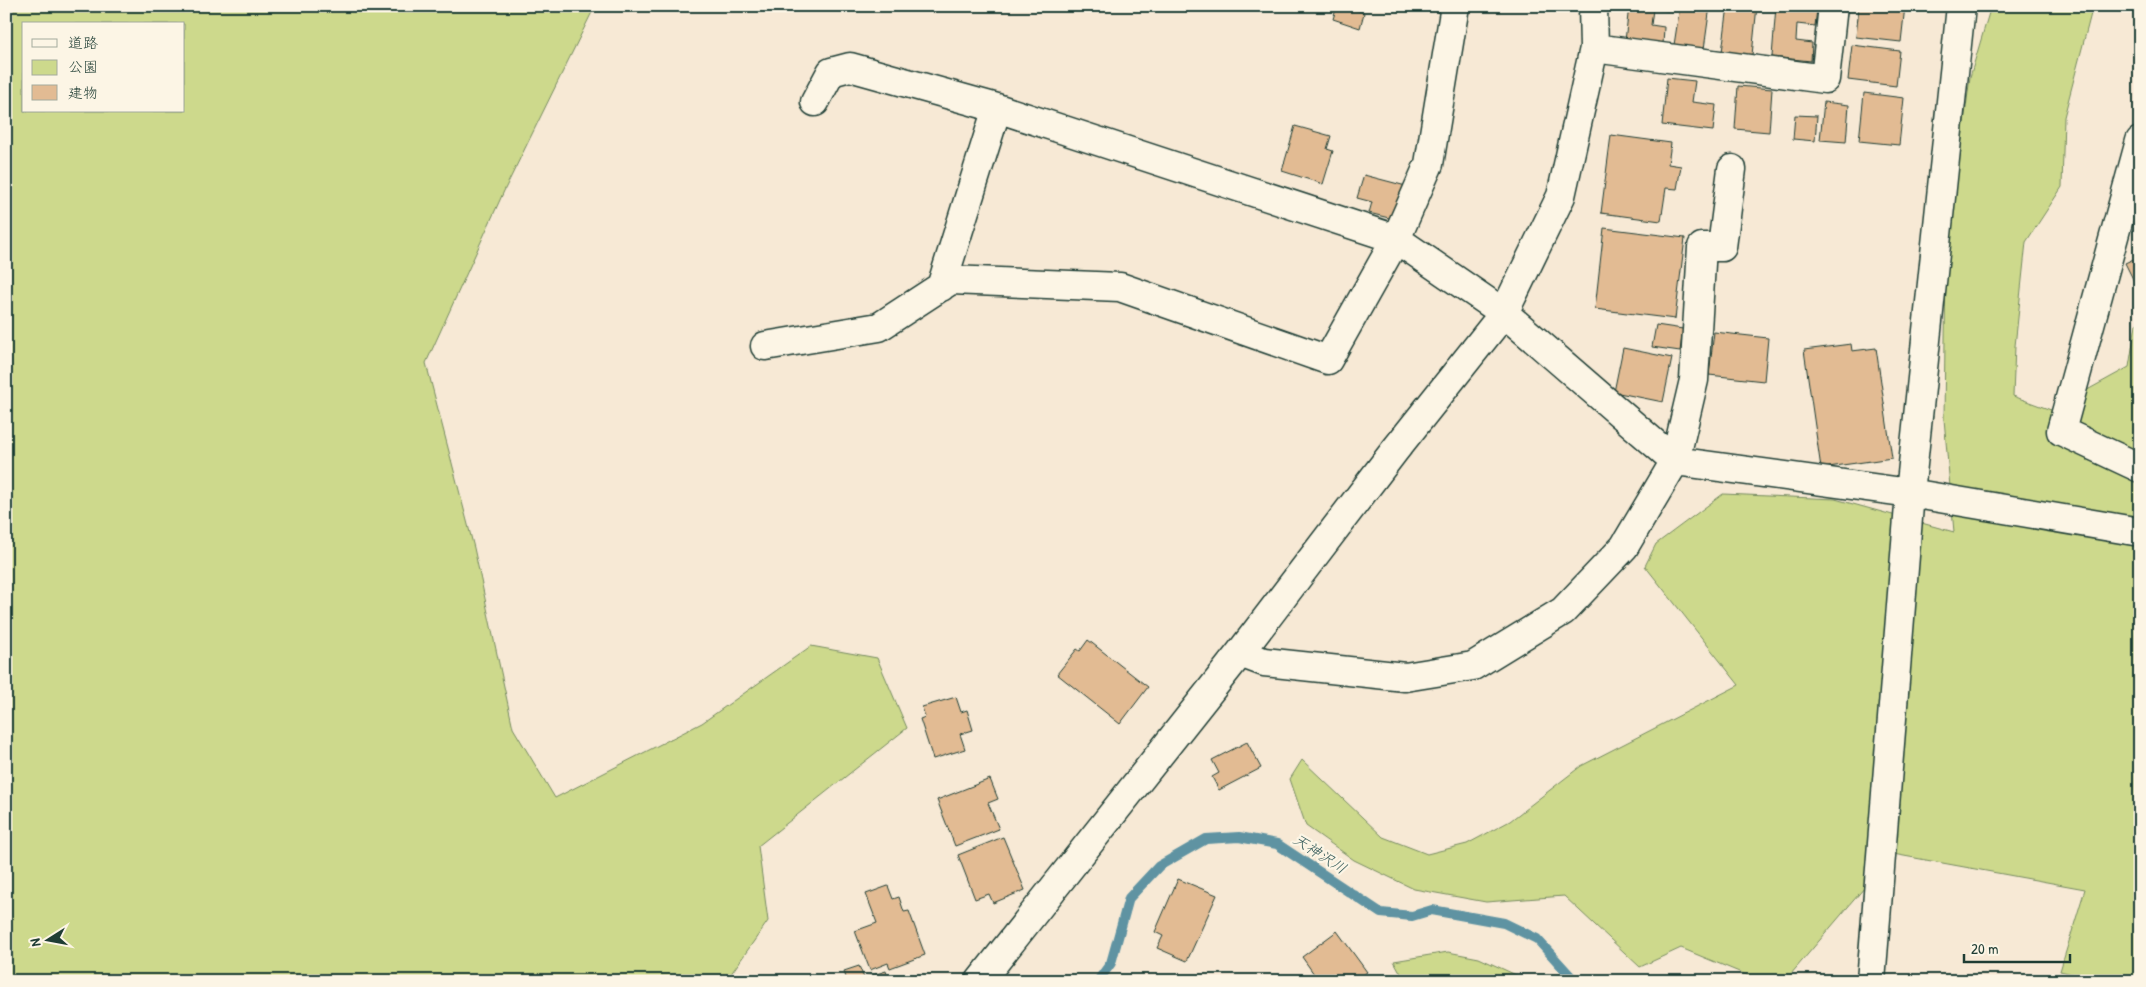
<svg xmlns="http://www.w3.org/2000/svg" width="2146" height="987" font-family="'Patrick Hand','Klee One',sans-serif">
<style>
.green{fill:#cdd98c;stroke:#768b60;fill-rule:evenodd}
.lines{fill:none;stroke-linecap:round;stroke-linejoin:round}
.stream{stroke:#5f93a2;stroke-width:10}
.building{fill:#e2bb93;stroke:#1f3d34}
.minor-casing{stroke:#1f3d34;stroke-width:31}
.minor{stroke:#fcf5e5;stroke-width:28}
.labels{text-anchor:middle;stroke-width:4.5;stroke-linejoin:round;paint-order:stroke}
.water-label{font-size:15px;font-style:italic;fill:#345a59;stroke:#fcf5e5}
</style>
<rect width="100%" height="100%" fill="#f7e9d5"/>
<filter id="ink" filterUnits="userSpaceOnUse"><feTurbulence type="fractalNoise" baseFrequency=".02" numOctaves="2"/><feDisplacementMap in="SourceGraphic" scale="10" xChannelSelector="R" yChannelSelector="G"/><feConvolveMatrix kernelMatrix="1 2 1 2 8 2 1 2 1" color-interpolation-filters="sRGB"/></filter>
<g filter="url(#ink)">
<path class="green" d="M6 6H595L504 191 426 363 474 548 513 728 555 798 702 723 811 646 877 658 907 728 758 846 768 921 726 981H6ZM24 24H184V111H24Z
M1991 6H2093L2064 117 2062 187 2026 242 2015 346 2013 396 2051 410 2129 367 2136 324 2140 322V981H2101L2060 971 2085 889 1893 854 1785 981H1761L1681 948 1640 967 1564 896 1486 902 1414 889 1354 860 1306 826 1290 779 1302 760 1383 837 1427 854 1467 844 1510 821 1581 766 1739 685 1645 566 1656 544 1723 494 1835 499 1954 532 1944 419 1946 262 1970 77Z
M1448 952 1479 958 1529 981H1405L1394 961Z"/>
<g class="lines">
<path class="stream" d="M1098 981 1111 963 1129 898 1159 866 1206 839 1239 837 1277 844 1381 913 1412 916 1432 910 1504 923 1537 939 1575 981"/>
</g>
<path class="building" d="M1337 6H1345L1364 13 1360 28 1333 19Z
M1629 6H1669L1668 11 1653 9 1651 25 1664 27 1663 45 1625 41Z
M1680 6H1710L1704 49 1674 45Z
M1728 6H1757L1752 55 1722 52Z
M1776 6 1817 9 1815 26 1797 24 1796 41 1812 43 1811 61 1772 57Z
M1859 6H1905L1901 42 1856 37Z
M1852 45 1900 51 1896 86 1848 80Z
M1667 78 1695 81 1692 102 1716 105 1713 131 1662 125Z
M1738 86 1772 89 1769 132 1735 129Z
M1864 93 1904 98 1899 145 1859 141Z
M1824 102 1849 105 1846 142 1820 140Z
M1795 115 1817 116 1815 141 1793 139Z
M1295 126 1331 136 1327 149 1333 151 1323 184 1282 171Z
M1611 135 1671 143 1668 164 1681 166 1677 189 1666 188 1661 221 1601 213Z
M1364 175 1406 186 1397 220 1369 213 1372 202 1357 198Z
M1604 228 1685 238 1675 319 1595 309Z
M2140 256V293L2125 263Z
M1656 325 1683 329 1680 351 1652 347Z
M1714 332 1768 338 1764 381 1709 375Z
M1851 344 1852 351 1876 348 1892 458 1821 468 1804 350Z
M1623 348 1672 358 1663 402 1614 392Z
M1088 640 1148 687 1120 724 1057 674 1077 649 1080 651Z
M956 697 961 712 967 710 973 730 960 734 965 749 933 759 920 719 925 717 922 707Z
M1247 742 1261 768 1219 790 1212 777 1219 773 1212 760Z
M990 779 998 799 988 803 999 829 955 846 937 800Z
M1003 837 1025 890 993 903 989 894 975 899 958 855Z
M1178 879 1217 895 1187 961 1157 948 1163 936 1155 932Z
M888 886 893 899 899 897 904 912 909 911 925 955 890 968 888 963 870 970 855 931 877 923 866 894Z
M1337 931 1367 972 1355 981H1319L1302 957Z
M859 966 864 978 886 971 889 981H847L844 971Z"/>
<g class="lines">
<defs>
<path id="minor" d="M1594 48 1825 79 1833 6
M815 102 831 72 850 67 997 108 1396 239 1504 313 1675 461 1694 380 1702 247H1722L1732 169
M2140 141 2061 431 2140 468
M941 287 997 108
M765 346 879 327 951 280 1120 287 1328 360 1396 239 1429 164 1455 6
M1240 653 1264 662 1405 677 1473 666 1563 611 1624 547 1675 461 1910 493 2140 532
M980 981 1240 653 1395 450 1504 313 1561 196 1594 48 1593 6
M1871 981 1910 493 1961 6"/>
</defs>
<use href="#minor" class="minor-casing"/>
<use href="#minor" class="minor"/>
</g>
</g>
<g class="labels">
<g class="water-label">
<text transform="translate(1320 854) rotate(33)" y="5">天神沢川</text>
</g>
</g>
<rect width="2146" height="987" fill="none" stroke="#fcf5e5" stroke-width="25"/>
<rect x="12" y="12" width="2121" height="962" fill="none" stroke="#1f3d34" stroke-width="2" filter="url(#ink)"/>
<rect x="22" y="22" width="162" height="90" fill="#fcf5e5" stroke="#a4ab9e"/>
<rect x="32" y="39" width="25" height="8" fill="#fcf5e5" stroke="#a4ab9e"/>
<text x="68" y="48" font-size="15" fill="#1f3d34">道路</text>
<rect x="32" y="60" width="25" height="15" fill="#cdd98c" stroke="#a4ab9e"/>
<text x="68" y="72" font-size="15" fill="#1f3d34">公園</text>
<rect x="32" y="85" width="25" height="15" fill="#e2bb93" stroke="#a4ab9e"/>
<text x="68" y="98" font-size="15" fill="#1f3d34">建物</text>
<g transform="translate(48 940) rotate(259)" stroke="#fcf5e5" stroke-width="4" paint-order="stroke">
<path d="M0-4L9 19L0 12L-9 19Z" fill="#1f3d34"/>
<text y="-8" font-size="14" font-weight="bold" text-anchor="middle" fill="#1f3d34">N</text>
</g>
<path d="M1964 954v8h106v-8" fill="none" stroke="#1f3d34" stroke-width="2.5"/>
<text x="1971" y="954" font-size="15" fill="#1f3d34" stroke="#fcf5e5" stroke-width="4" paint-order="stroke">20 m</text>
</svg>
